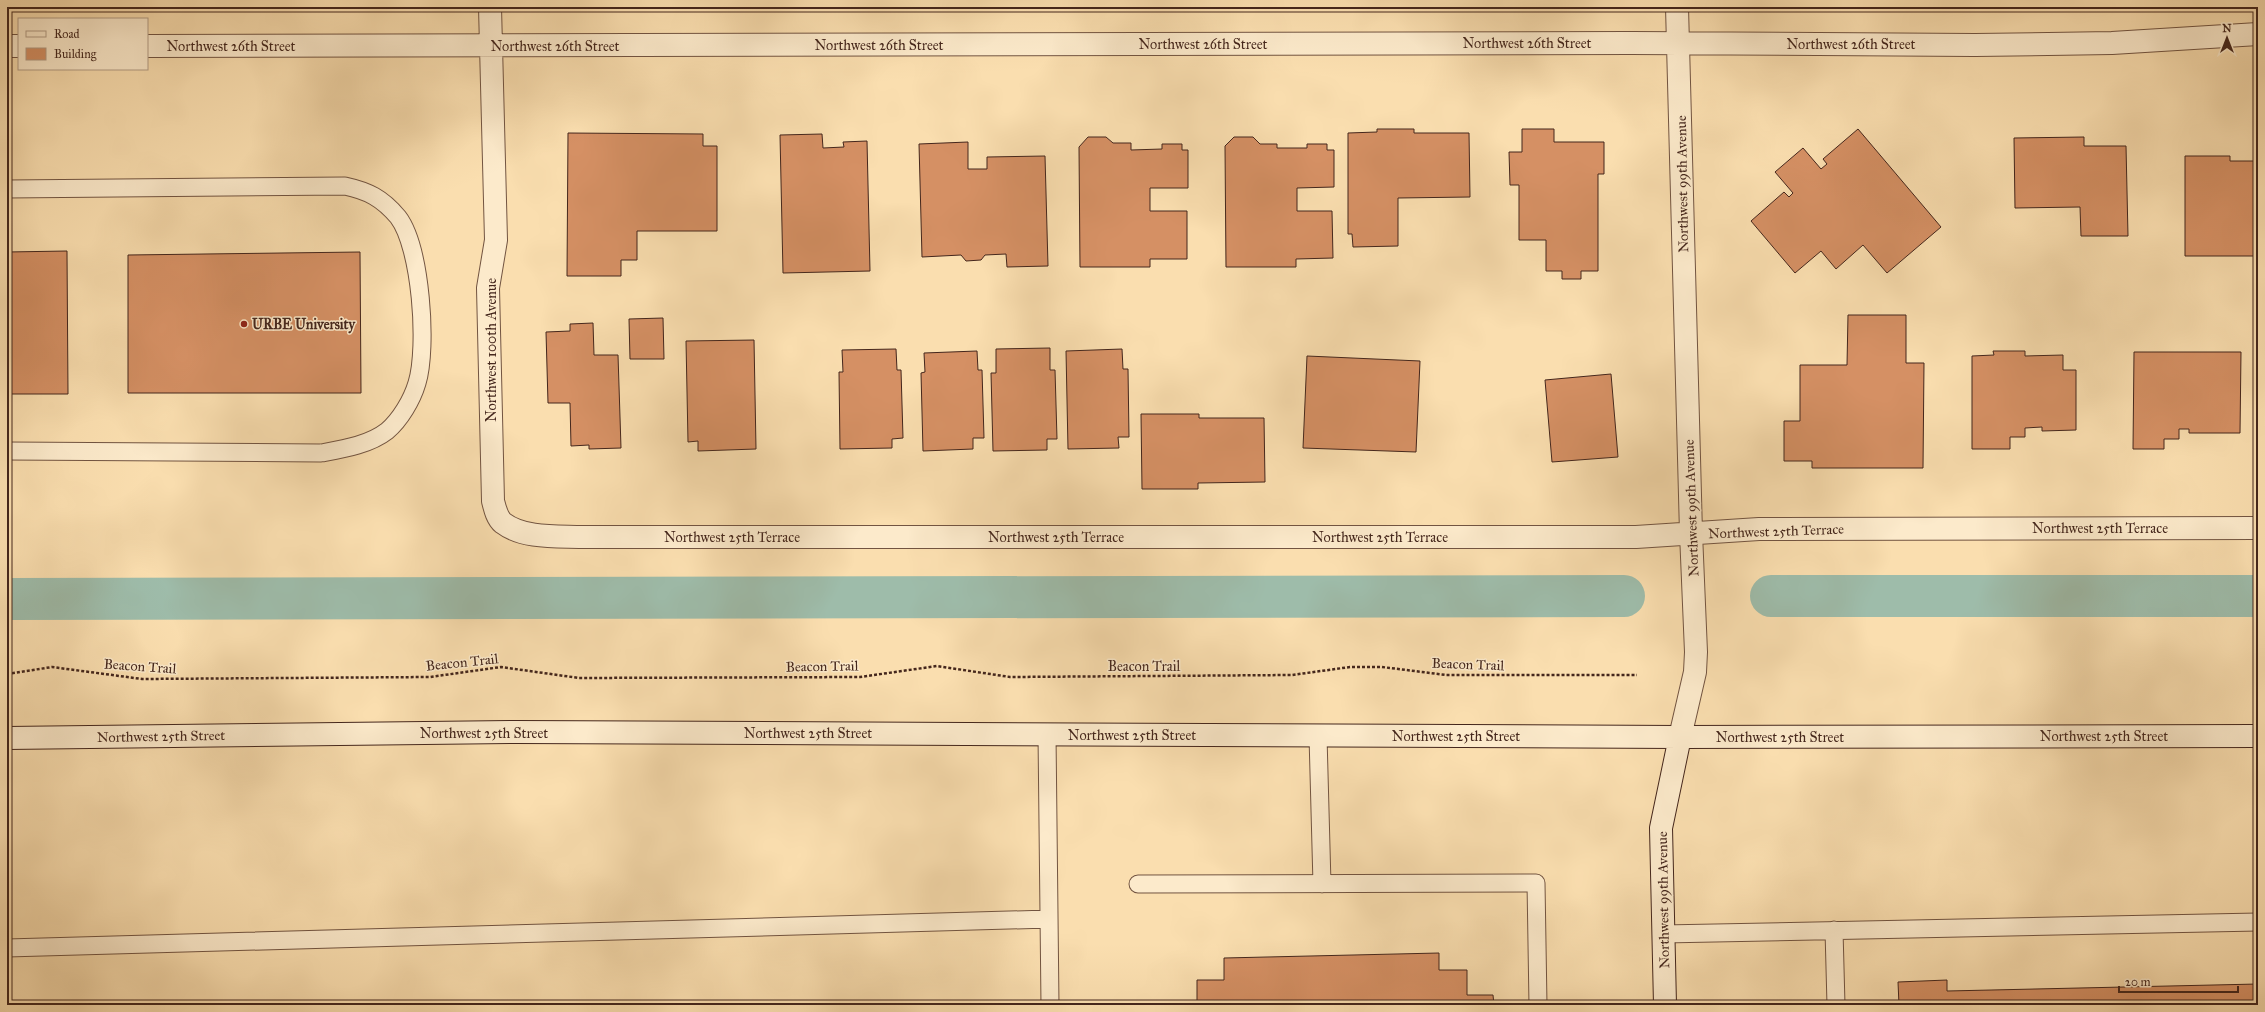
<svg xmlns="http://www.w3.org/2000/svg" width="2265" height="1012" font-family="'IM FELL Great Primer',serif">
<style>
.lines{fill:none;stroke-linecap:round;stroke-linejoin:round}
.canal{stroke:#9ebcaa;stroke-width:42}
.building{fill:#d59064;stroke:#44261c}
.lane-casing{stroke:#725441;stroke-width:19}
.street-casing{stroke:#725441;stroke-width:24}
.secondary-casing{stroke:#44261c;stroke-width:24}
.path{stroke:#44261c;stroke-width:2.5;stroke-dasharray:3 2;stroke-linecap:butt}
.lane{stroke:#fceacb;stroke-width:17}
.street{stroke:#fceacb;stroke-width:22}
.secondary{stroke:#fceacb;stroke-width:22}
.poi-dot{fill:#8f2418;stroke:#fceacb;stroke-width:1.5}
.labels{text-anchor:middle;stroke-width:3;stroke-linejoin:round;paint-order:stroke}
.street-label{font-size:14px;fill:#44261c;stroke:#fceacb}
.poi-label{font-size:14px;font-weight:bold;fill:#44261c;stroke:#fceacb;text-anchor:start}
</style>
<rect width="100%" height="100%" fill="#fadeaf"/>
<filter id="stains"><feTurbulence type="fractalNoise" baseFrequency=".005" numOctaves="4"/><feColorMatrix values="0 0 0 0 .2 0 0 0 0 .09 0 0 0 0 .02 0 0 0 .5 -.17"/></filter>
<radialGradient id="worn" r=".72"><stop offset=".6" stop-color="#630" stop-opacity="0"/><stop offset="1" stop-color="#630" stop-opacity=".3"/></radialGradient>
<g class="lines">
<path class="canal" d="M1771 596H2258
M7 599 1624 596"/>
</g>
<path class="building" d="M1377 129H1414V133H1469L1470 197 1398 198V246L1353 247 1352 234H1348V133L1377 132Z
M1522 129H1554V142H1604V174H1598V271H1581V279H1562V271H1546V240H1519V185H1510L1509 152H1522Z
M1858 129 1941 227 1887 273 1863 245 1836 269 1821 251 1795 273 1751 221 1784 192 1789 197 1793 193 1775 172 1803 148 1821 169 1827 164 1823 159Z
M568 133 703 134V146H717V231H637V260H621V276H567Z
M822 134 823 148 844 147 843 142 867 141 870 271 783 273 780 135Z
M1088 137H1106L1113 143H1131V150L1162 149V144H1182V150H1188V188H1150V211H1187V259H1150V267H1080L1079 147Z
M1234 137H1253L1260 144H1277V148H1307V144H1327V150H1334V187L1297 188V211H1332L1333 258 1296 259V267H1226L1225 146Z
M2084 137V146H2126L2128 236H2081L2080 207 2015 208 2014 138Z
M968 142V169H987V157L1045 156 1048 266 1007 267 1006 254 985 255 981 260 966 261 961 255 922 257 919 144Z
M2185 156H2230V161H2258V256H2185Z
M67 251 68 394H7V252Z
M360 252 361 393H128V255Z
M1848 315H1906V363H1924L1923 468H1812V461H1784V421H1800V365H1847Z
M663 318 664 359H630L629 319Z
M593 323 594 355H618L621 448 589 449V445L571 446 570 403H548L546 332 570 331V324Z
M754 340 756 449 698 451V441L688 442 686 341Z
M1050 348V370H1055L1057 439H1047V450L993 451 991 373H996V349Z
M896 349 897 370H901L903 438 892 439V448L840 449 839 372H843L842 350Z
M1122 349 1123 369H1128L1129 437H1118L1119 448 1068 449 1066 351Z
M977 351 978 370H982L984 438H973V449L923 451 921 373 925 372 924 353Z
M1993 351H2025V356L2063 355V370H2076V430L2042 431V427L2025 428V437H2010V449H1972V356L1994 355Z
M2134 352H2241L2240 433H2189V429H2179V439H2164V449H2133Z
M1307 356 1420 361 1416 452 1303 448Z
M1611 374 1618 457 1552 462 1545 380Z
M1141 414H1199V418H1264L1265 482 1198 483V489H1142Z
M1439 953V970H1467V995H1493L1494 1005H1197V980H1224V958Z
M1947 980V991L2258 984V1005H1899L1898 982Z"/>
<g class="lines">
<defs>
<path id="lane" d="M7 189 345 186C368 191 382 198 398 217 421 247 428 347 417 383 412 400 400 420 387 431 369 445 343 449 321 453L7 451
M1047 734 1050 1005
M1318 736 1322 884
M1138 884 1536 883 1538 1005
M1834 930 1836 1005
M1663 934 2258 922
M7 948 1049 919"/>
<path id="street" d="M490 7 496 240 488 288 493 501C495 509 497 518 503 523 524 539 558 536 582 537H1636L1759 529 2258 528
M1677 7 1691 533 1696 652 1695 672 1680 737
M7 46H19
M147 46 1631 43 1975 45 2112 43 2258 34"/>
<path id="secondary" d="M7 738 518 732 1680 737 2258 736
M1665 1005 1661 828 1680 737"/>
</defs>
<use href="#lane" class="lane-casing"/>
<use href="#street" class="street-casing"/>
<use href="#secondary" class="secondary-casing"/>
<path class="path" d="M7 674 52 667 142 679 430 677 501 667 579 678 860 677 937 666 1010 677 1292 675 1350 667H1382L1446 675H1637"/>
<use href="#lane" class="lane"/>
<use href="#street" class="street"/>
<use href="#secondary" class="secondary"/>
</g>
<circle class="poi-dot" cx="244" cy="324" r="4"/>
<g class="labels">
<g class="street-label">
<text x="1527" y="48">Northwest 26th Street</text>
<text x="1203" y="49">Northwest 26th Street</text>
<text x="1851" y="49">Northwest 26th Street</text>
<text x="879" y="50">Northwest 26th Street</text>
<text x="231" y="51">Northwest 26th Street</text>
<text x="555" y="51">Northwest 26th Street</text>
<text transform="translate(1682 184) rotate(-91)" y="5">Northwest 99th Avenue</text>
<text transform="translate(491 350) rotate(-90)" y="5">Northwest 100th Avenue</text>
<text transform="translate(1691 508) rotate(-92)" y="5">Northwest 99th Avenue</text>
<text x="2100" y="533">Northwest 25th Terrace</text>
<text transform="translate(1776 531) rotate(-2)" y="5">Northwest 25th Terrace</text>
<text x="732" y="542">Northwest 25th Terrace</text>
<text x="1056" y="542">Northwest 25th Terrace</text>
<text x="1380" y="542">Northwest 25th Terrace</text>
<text transform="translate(462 662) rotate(-6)" y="5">Beacon Trail</text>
<text transform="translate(1468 664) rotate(2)" y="5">Beacon Trail</text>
<text transform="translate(140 666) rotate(4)" y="5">Beacon Trail</text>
<text transform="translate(822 666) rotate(-1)" y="5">Beacon Trail</text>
<text x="1144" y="671">Beacon Trail</text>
<text x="484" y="738">Northwest 25th Street</text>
<text x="808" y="738">Northwest 25th Street</text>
<text x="1132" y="740">Northwest 25th Street</text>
<text transform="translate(161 736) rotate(-1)" y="5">Northwest 25th Street</text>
<text x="1456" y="741">Northwest 25th Street</text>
<text x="2104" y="741">Northwest 25th Street</text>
<text x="1780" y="742">Northwest 25th Street</text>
<text transform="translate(1663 900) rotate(-91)" y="5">Northwest 99th Avenue</text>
</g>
<g class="poi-label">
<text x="252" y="329">URBE University</text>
</g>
</g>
<rect width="2265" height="1012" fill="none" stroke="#fadeaf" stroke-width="24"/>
<rect x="8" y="8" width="2249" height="996" fill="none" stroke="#44261c" stroke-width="2"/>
<rect x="12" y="12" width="2241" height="988" fill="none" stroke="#44261c"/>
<rect x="18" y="18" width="130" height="52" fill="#fceacb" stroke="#b29c85"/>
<rect x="26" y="31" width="20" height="6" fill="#fceacb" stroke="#b29c85"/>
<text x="54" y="38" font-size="12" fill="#44261c">Road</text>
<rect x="26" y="48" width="20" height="12" fill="#d59064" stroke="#b29c85"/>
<text x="54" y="58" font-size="12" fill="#44261c">Building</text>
<g transform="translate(2227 38)" stroke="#fceacb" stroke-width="3" paint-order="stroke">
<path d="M0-3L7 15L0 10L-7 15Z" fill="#44261c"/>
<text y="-6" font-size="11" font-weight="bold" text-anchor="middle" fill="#44261c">N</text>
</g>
<path d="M2119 986v6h119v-6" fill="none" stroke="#44261c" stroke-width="2"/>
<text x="2125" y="986" font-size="12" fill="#44261c" stroke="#fceacb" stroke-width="3" paint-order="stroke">20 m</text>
<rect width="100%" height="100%" filter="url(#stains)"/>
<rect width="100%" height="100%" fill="url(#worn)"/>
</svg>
